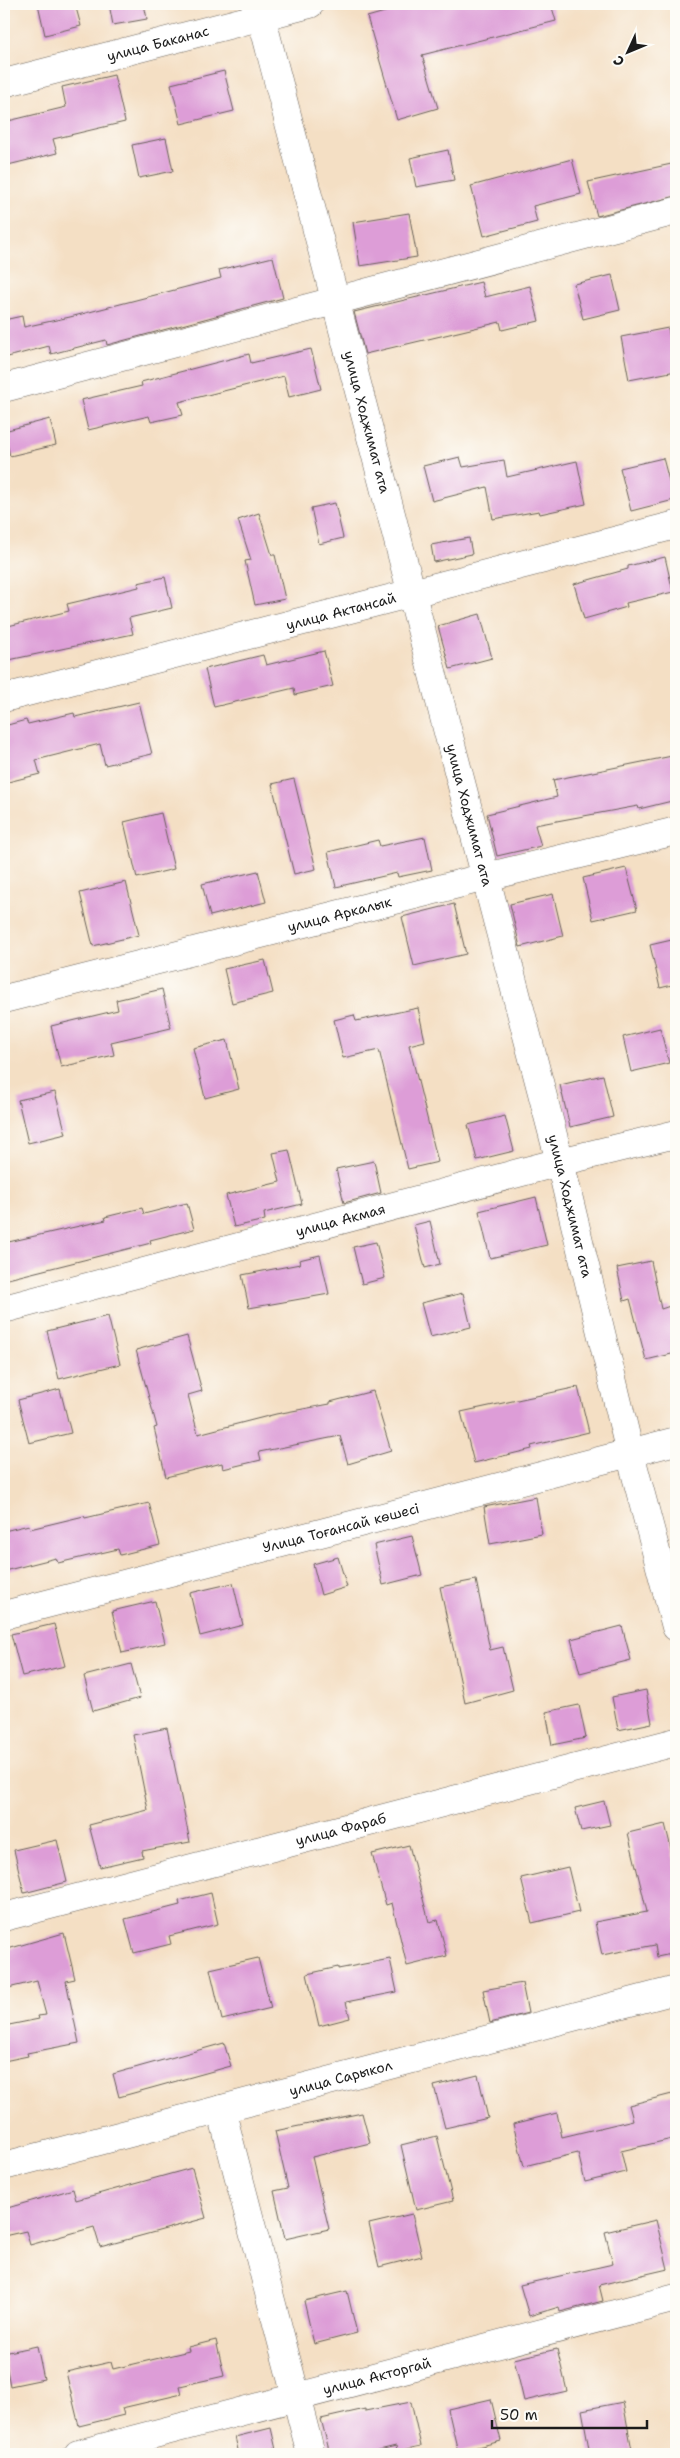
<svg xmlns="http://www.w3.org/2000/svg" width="680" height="2458" font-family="'Shantell Sans',sans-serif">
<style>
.building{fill:#dd9dd7}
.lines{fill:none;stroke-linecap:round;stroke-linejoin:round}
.minor-casing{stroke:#686057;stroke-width:29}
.minor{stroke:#fff;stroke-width:28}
.labels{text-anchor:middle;stroke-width:4.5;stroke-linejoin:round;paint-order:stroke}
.street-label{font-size:14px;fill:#1c1c1c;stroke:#fdfcf7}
</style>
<rect width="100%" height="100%" fill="#fdfcf7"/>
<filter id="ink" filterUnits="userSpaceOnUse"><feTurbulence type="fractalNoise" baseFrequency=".02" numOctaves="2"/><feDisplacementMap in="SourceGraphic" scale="10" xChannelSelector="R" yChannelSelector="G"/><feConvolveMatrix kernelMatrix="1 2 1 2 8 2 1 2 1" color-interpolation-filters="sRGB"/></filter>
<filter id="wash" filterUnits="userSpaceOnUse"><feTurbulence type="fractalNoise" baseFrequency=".0096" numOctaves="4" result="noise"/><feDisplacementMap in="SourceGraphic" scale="20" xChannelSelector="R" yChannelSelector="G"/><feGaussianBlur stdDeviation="1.12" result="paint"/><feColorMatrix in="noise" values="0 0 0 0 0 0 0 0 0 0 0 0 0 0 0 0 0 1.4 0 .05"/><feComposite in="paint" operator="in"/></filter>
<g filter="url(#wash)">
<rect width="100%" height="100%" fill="#f4dfc4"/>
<g id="blocks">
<path class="building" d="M38 4H75L81 26 45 35Z
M109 4H144L147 19 113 25Z
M413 4H551L556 21 422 55 438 108 397 120 367 17Z
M224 71 234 111 181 124 171 84Z
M114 75 125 122 53 139 57 153 8 165 4 148V122L66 107 62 87Z
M166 138 173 171 139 178 132 145Z
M448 150 454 180 416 187 410 158Z
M572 159 581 194 533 206 537 222 484 236 471 186Z
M676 163V196L597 216 588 182Z
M409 213 417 257 360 266 353 222Z
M273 257 283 298 107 345 106 340 51 354 49 346 4 358V320L22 316 24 327 70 317 221 278 219 270Z
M612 275 620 310 583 319 574 284Z
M481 282 485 297 530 286 539 321 502 330 500 322 365 354 354 312Z
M668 328 676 371 629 380 621 337Z
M311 349 321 389 289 397 284 376 179 402 183 415 151 422 149 416 88 430 81 400 142 386 141 382 249 354 251 363Z
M50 419 56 445 10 456 4 431Z
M460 457 463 467 504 460 507 477 577 461 586 504 540 514 539 511 493 519 487 487 432 501 423 466Z
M663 458 674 500 631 511 620 468Z
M335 503 343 538 319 544 311 508Z
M259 513 272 555H275L285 599 255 605 245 561 251 560 238 520Z
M469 538 472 554 434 562 431 545Z
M665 557 673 592 626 603 627 607 584 619 574 584 628 569V566Z
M165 577 172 608 129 618 133 634 4 661V627L69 611 67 604 139 587 138 583Z
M480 614 492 658 450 669 438 626Z
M324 651 333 686 295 695 294 688 214 707 205 669 263 655 266 665Z
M139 702 152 754 105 765 100 744 36 760 40 774 4 783V726L26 720 28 724 74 713 75 717Z
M672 756 676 775V800L639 809 638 806 535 825 541 846 497 856 487 814 557 797 553 780Z
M294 779 316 869 294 874 272 784Z
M161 813 174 869 137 878 124 822Z
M425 837 432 870 398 877 397 873 336 887 328 852 378 840 380 846Z
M626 868 637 910 593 920 583 878Z
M258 871 266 902 210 916 202 884Z
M126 882 139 935 93 946 80 893Z
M553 894 563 936 520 947 510 904Z
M454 904 466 954 414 966 402 917Z
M676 939V984L660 988 650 945Z
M265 960 273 993 232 1003 224 969Z
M162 989 171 1028 111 1042 114 1055 61 1067 51 1026 118 1010 116 1000Z
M418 1008 425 1041 409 1045 438 1162 408 1169 379 1050 343 1058 334 1020 354 1015 356 1021Z
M660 1028 669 1063 631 1072 623 1037Z
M227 1040 239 1089 205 1098 193 1048Z
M603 1075 613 1117 570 1127 560 1085Z
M55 1092 66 1134 28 1143 18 1100Z
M505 1116 514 1151 477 1160 468 1125Z
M289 1150 302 1204 264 1213 265 1220 234 1227 226 1195 280 1182 273 1153Z
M374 1161 381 1193 344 1203 336 1169Z
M536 1197 547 1245 490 1258 479 1211Z
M187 1203 194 1229 150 1240 151 1243 4 1280V1243L106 1220 105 1217 142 1208 144 1214Z
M430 1221 440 1264 425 1268 414 1225Z
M376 1242 385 1278 362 1284 353 1247Z
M320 1255 329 1294 249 1308 242 1275 300 1264 299 1260Z
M651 1261 661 1309 670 1306 676 1332V1353L646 1360 630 1299 624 1301 617 1268Z
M463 1293 471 1327 430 1337 421 1303Z
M108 1316 120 1364 59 1379 47 1331Z
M187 1336 202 1391 188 1395 198 1434 276 1414 330 1404V1402L373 1391 391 1451 348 1464 340 1436 259 1452 261 1460 223 1469 222 1463 166 1477 154 1428 157 1427 136 1350Z
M578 1387 589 1432 531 1446 532 1449 474 1463 461 1412Z
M60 1389 71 1433 29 1443 18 1400Z
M536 1497 542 1534 490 1544 484 1507Z
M149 1503 160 1545 120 1555 118 1549 58 1563 56 1558 4 1571V1531L29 1525 30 1529 84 1516 85 1518Z
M412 1536 422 1575 383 1585 374 1545Z
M338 1557 347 1587 321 1595 313 1564Z
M476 1580 490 1650 503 1647 513 1690 465 1703 440 1587Z
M233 1583 243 1625 200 1636 190 1593Z
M155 1601 165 1643 122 1653 112 1611Z
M54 1624 65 1666 22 1676 11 1634Z
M622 1626 631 1660 580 1673 571 1639Z
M131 1664 140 1698 93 1711 84 1676Z
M646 1690 652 1723 618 1730 612 1697Z
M579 1705 586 1738 552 1745 546 1712Z
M167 1728 190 1842 142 1851 143 1857 100 1867 89 1825 148 1810 133 1735Z
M604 1801 610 1825 581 1831 575 1808Z
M665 1824 676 1868V1953L657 1957 655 1945 602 1955 595 1922 647 1912 628 1833Z
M57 1840 67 1882 24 1893 14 1850Z
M409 1845 429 1922 438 1920 447 1956 407 1966 392 1903 386 1905 372 1854Z
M568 1867 579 1912 532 1923 521 1878Z
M211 1893 218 1924 169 1936 171 1944 134 1953 125 1919 180 1905 179 1901Z
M64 1933 75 1979 66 1981 79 2043 27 2053 28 2056 4 2061V2026L39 2019 38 2016 46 2015 37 1981 4 1989V1950Z
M258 1958 271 2008 222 2020 210 1969Z
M390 1959 397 1992 346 2002 350 2018 319 2026 307 1974 338 1967V1969Z
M522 1983 528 2013 490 2023 483 1990Z
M224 2043 231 2066 119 2097 113 2074Z
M478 2075 488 2118 445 2128 434 2086Z
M672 2094 676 2110V2138L621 2151 626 2172 585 2182 578 2153 524 2166 513 2124 557 2113 562 2137 633 2120 629 2105Z
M362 2113 370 2143 312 2157 329 2229 285 2239 274 2191 288 2188 275 2131Z
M437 2136 453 2201 416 2210 401 2145Z
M192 2168 206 2218 100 2247 94 2227 30 2245 26 2231 4 2236V2209L73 2189 76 2200Z
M412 2214 422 2256 379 2267 369 2224Z
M656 2220 668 2269 599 2285 603 2301 560 2312 559 2307 529 2316 520 2285 613 2264 605 2232Z
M347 2291 357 2333 314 2344 304 2301Z
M216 2340 224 2376 180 2386 182 2394 122 2408 124 2415 79 2426 66 2372 111 2362 113 2369 189 2351 188 2347Z
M37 2346 44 2379 10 2386 4 2353Z
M557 2349 567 2391 524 2401 514 2359Z
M491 2399 501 2441 458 2452 448 2409Z
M411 2402 421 2446 397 2451 396 2446 362 2454H330L321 2419 365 2409V2411Z
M623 2402 632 2450 609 2454H590L582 2410Z
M271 2428 277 2454H239L235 2437Z"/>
</g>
</g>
<g filter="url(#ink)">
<use href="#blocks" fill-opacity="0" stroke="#686057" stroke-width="1"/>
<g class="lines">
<defs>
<g id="minor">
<path id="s1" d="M258 4 560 1162 630 1453 676 1627"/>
<path id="s2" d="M4 83 310 4"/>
<path d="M4 388 676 211"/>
<path id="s3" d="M4 698 676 525"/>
<path id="s4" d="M4 999 486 877 676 831"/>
<path id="s5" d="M4 1309 560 1162 676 1134"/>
<path id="s6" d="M4 1615 676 1441"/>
<path id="s7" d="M4 1917 676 1742"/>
<path d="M221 2109 311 2454"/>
<path id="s8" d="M4 2166 676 1990"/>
<path id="s9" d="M78 2454 676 2298"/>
</g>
</defs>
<use href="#minor" class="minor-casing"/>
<use href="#minor" class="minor"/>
</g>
</g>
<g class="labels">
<g class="street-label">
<text dy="5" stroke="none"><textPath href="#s2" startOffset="159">улица Баканас</textPath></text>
<text dy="5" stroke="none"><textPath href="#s1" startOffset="432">улица Ходжимат ата</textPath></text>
<text dy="5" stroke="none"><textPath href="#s3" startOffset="348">улица Актансай</textPath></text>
<text dy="5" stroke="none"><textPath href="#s1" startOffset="838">улица Ходжимат ата</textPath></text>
<text dy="5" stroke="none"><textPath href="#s4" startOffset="346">улица Аркалык</textPath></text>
<text dy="5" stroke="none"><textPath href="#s1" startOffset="1242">улица Ходжимат ата</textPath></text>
<text dy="5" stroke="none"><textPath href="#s5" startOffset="348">улица Акмая</textPath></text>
<text dy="5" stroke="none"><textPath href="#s6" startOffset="348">Улица Тоғансай көшесі</textPath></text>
<text dy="5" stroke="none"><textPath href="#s7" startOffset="348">улица Фараб</textPath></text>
<text dy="5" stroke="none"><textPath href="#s8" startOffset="348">улица Сарыкол</textPath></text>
<text dy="5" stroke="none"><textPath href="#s9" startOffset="309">улица Акторгай</textPath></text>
</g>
</g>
<rect width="680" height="2458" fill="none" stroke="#fdfcf7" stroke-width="20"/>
<g transform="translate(628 52) rotate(226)" stroke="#fdfcf7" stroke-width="4" paint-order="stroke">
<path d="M0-4L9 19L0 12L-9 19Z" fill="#1c1c1c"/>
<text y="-8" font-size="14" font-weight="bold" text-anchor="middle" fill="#1c1c1c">С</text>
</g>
<path d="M492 2420v8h155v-8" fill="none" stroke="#1c1c1c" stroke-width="2.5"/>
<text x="500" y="2420" font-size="15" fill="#1c1c1c" stroke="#fdfcf7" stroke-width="4" paint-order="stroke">50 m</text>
</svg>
